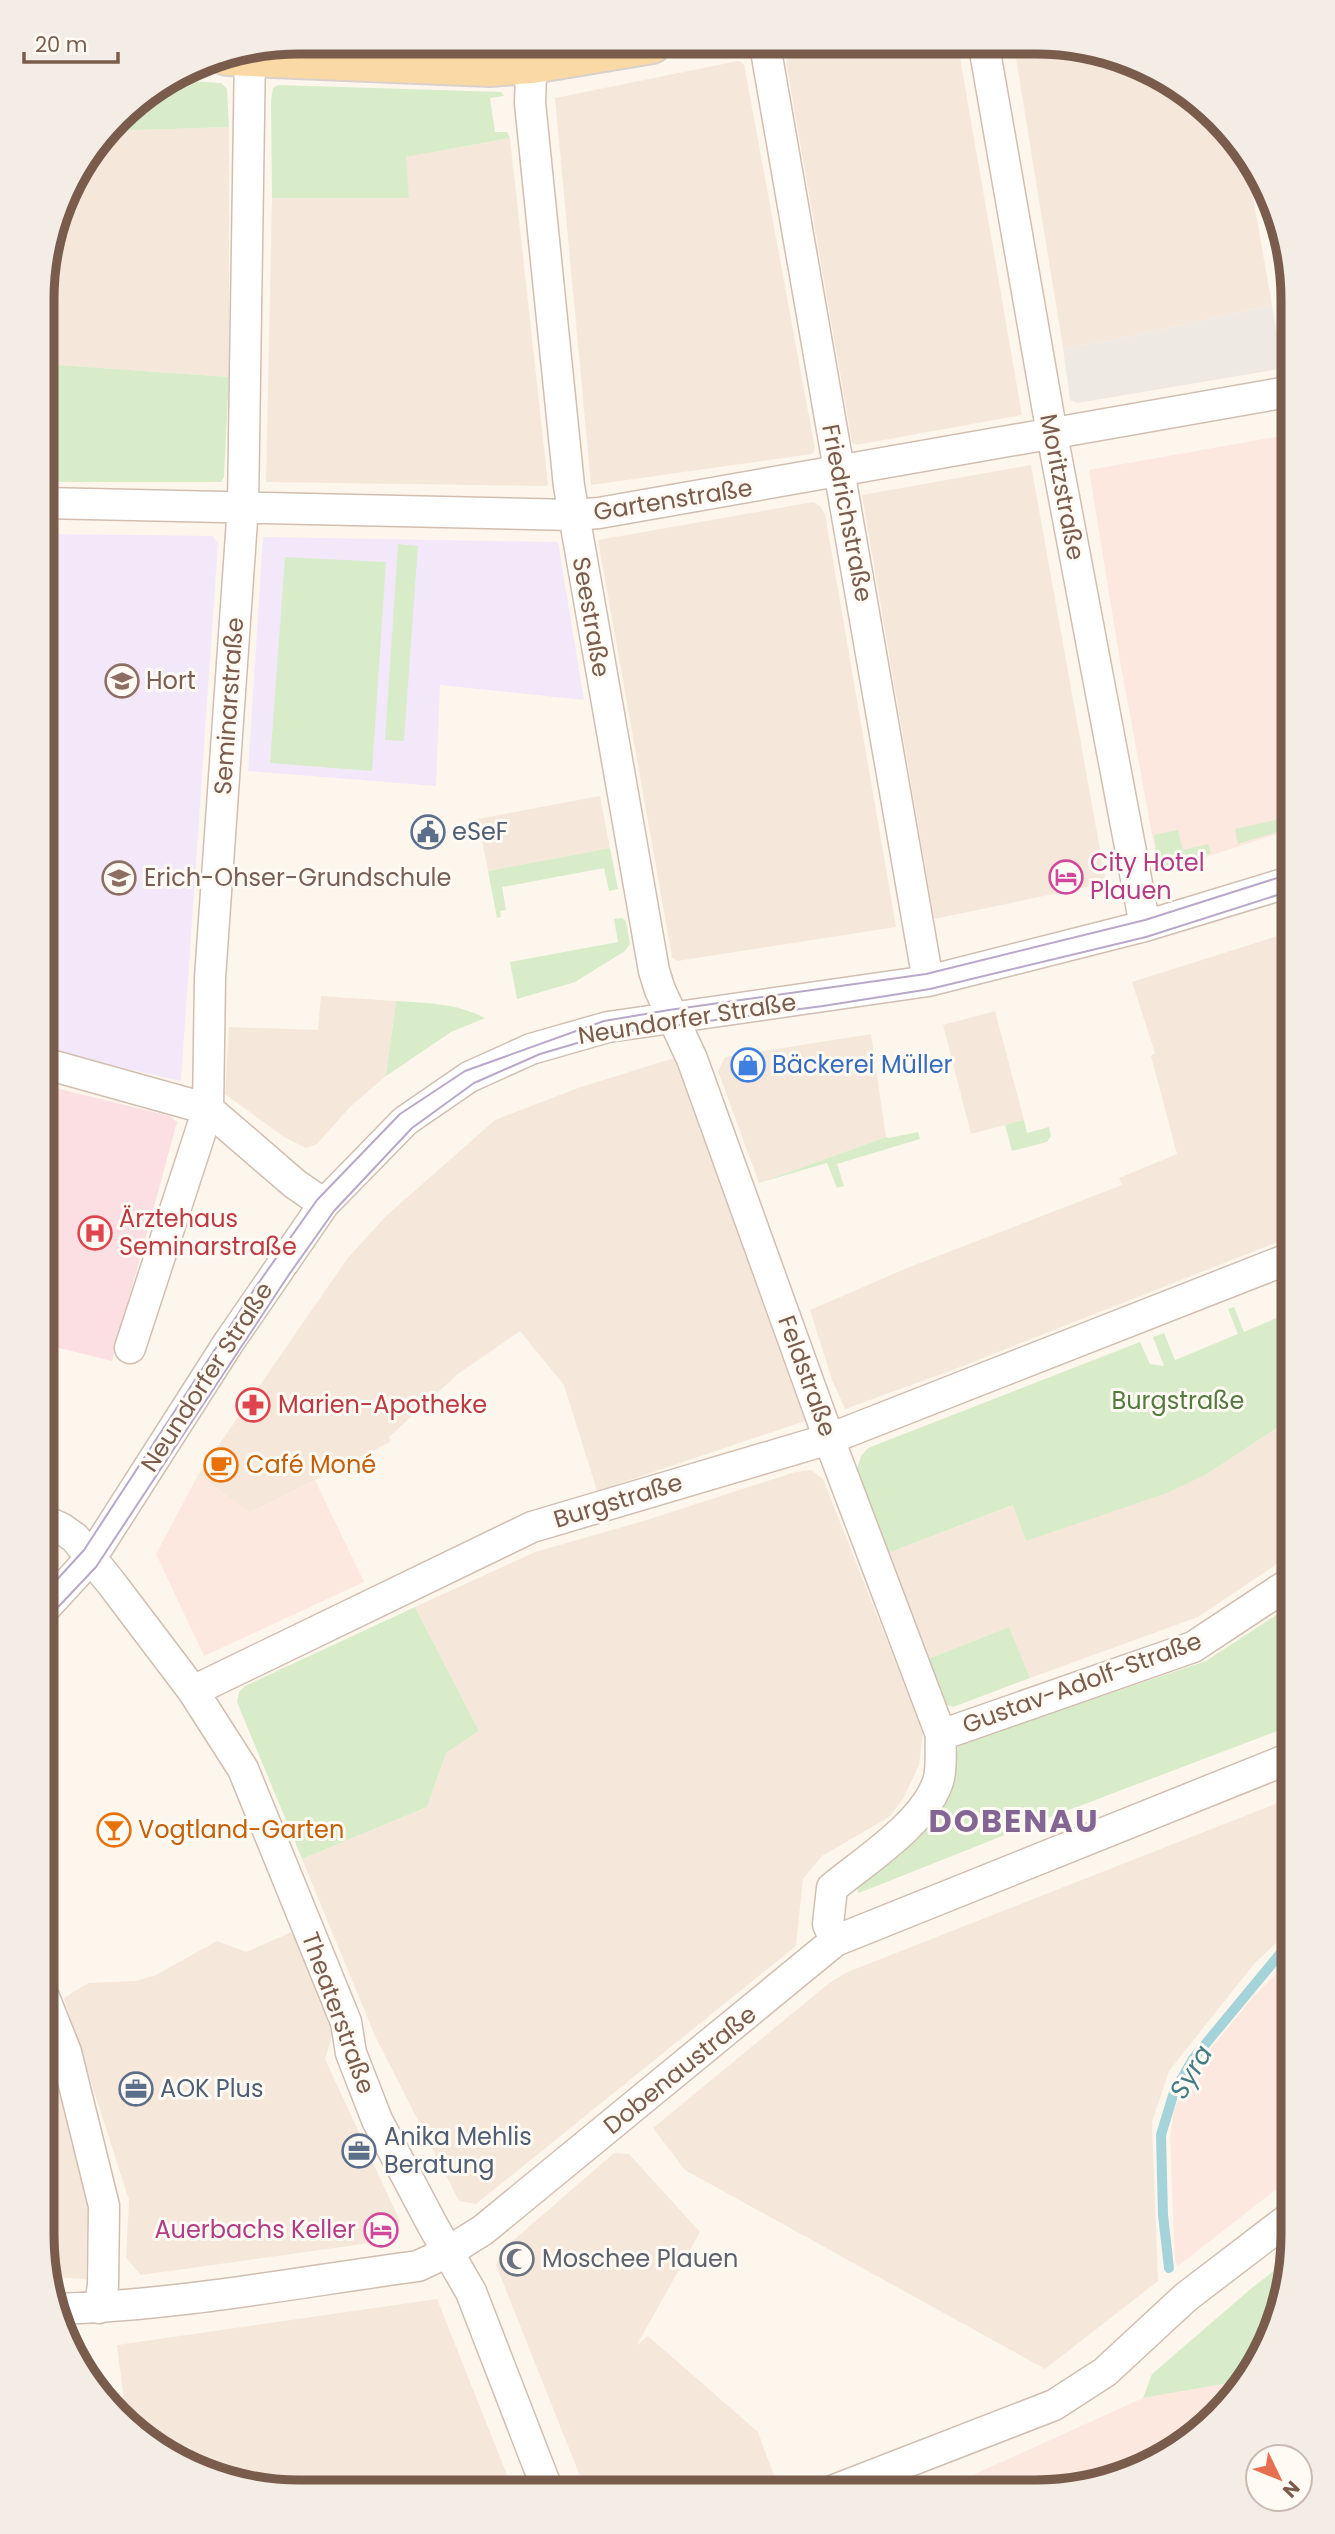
<svg xmlns="http://www.w3.org/2000/svg" width="1335" height="2534" font-family="Poppins,sans-serif">
<style>
.residential{fill:#f5e8da}
.commercial{fill:#fde8e0}
.industrial{fill:#efe9e4}
.education{fill:#f3e8fa}
.medical{fill:#fbdfe3}
.green{fill:#d8ecc9}
.lines{fill:none;stroke-linecap:round;stroke-linejoin:round}
.stream{stroke:#a5d3da;stroke-width:10}
.minor-casing{stroke:#d1beb0;stroke-width:33}
.primary-casing{stroke:#dad1cd;stroke-width:42}
.minor{stroke:#fff;stroke-width:30}
.primary{stroke:#fbd9a5;stroke-width:38}
.tram{stroke:#b9a8c9;stroke-width:2}
.labels{text-anchor:middle;stroke-width:6;stroke-linejoin:round;paint-order:stroke}
.street-label{font-size:24px;fill:#7a5c4d;stroke:#fffaf3}
.education-label{font-size:24px;fill:#785e54;stroke:#fffaf3;text-anchor:start}
.service-label{font-size:24px;fill:#4e5e75;stroke:#fffaf3;text-anchor:start}
.hotel-label{font-size:24px;fill:#b23c85;stroke:#fffaf3;text-anchor:start}
.shop-label{font-size:24px;fill:#366cbe;stroke:#fffaf3;text-anchor:start}
.health-label{font-size:24px;fill:#be3a42;stroke:#fffaf3;text-anchor:start}
.park-label{font-size:24px;fill:#537a41;stroke:#fffaf3}
.food-label{font-size:24px;fill:#c56008;stroke:#fffaf3;text-anchor:start}
.worship-label{font-size:24px;fill:#5b616d;stroke:#fffaf3;text-anchor:start}
.water-label{font-size:26px;font-style:italic;fill:#437c86;stroke:#fffaf3}
.district-label{font-size:32px;font-weight:bold;letter-spacing:2px;fill:#846695;stroke:#fffaf3}
.rim{fill:none;stroke:#7a5c4d;stroke-width:9}
</style>
<rect width="100%" height="100%" fill="#fdf6ec"/>
<path class="residential" d="M833 45 958 46 1022 415 856 445 852 442 786 61 793 52Z
M1014 46 1085 47 1149 68 1206 106 1245 151 1272 305 1108 341 1063 348Z
M738 61 744 64 815 449 812 454 591 485 555 98Z
M229 127V377L44 364V266L69 185 110 131Z
M510 138 548 484 546 486 266 482 272 198H409L405 157Z
M1031 465 1106 883 934 919 862 495Z
M813 502 820 506 825 514 896 927 677 961 672 957 598 540Z
M600 796 610 848 488 871 478 819Z
M1293 931V1236L950 1371 845 1409 832 1380 810 1310 907 1268 1122 1185 1119 1178 1177 1154 1151 1056 1155 1053 1132 982Z
M321 996 396 1001 386 1076 350 1107 317 1144 306 1148 284 1137 225 1094 229 1027 318 1030Z
M995 1011 1024 1120 971 1134 943 1025Z
M871 1034 886 1137 759 1183 718 1071 725 1057Z
M674 1058 805 1421 597 1491 564 1385 520 1331 458 1374 389 1437 390 1442 250 1513 198 1475 347 1259 385 1217 495 1120 578 1088Z
M1293 1417V1553L1198 1617 1030 1678 1009 1627 928 1659 888 1553 1014 1505 1026 1541 1207 1474Z
M811 1470 823 1479 923 1732 919 1765 903 1799 889 1817 822 1856 803 1879 796 1946 476 2204 459 2201 375 2036 302 1859 427 1807 446 1753 479 1731 415 1607 535 1552 647 1520 795 1472Z
M1293 1797V1936L1276 1943 1254 1964 1169 2071 1152 2122 1158 2281 1045 2369 685 2170 653 2128 828 1984 845 1973Z
M294 1931 334 2030 325 2059 400 2221 391 2240 141 2275 126 2258 129 2200 64 1998 88 1983 135 1981 154 1976 217 1941 246 1952Z
M61 2082 74 2124 88 2208 86 2279 49 2277 42 2234V2085Z
M614 2153 629 2154 700 2232 637 2345 648 2336 758 2432 775 2479 746 2491H586L496 2265 501 2251Z
M437 2299 513 2490H266L205 2472 190 2447 134 2431 127 2425 117 2345Z"/>
<path class="commercial" d="M1281 436 1293 497V829L1159 872 1120 661 1089 470Z
M198 1475 250 1513 315 1480 364 1582 204 1656 156 1554Z
M1293 1961 1292 2177 1178 2266 1175 2261 1170 2137 1174 2110 1189 2075 1253 1997 1285 1965Z
M1246 2380 1240 2392 1179 2448 1118 2478 1035 2492H968L966 2478 1143 2398Z"/>
<path class="industrial" d="M1272 305 1282 364 1279 369 1077 403 1070 400 1063 348 1108 341Z"/>
<path class="education" d="M44 534 213 536 218 543 181 1081 43 1050Z
M263 537 558 542 584 700 440 685 436 786 248 771Z"/>
<path class="medical" d="M43 1085 170 1116 177 1122 112 1361 43 1344Z"/>
<path class="green" d="M172 80 221 83 227 89 229 127 110 131 129 106Z
M278 85 501 92 504 96 490 98 495 132H507L510 138 406 157 409 198H272L271 100 273 88Z
M44 364 229 377 224 477 221 482H44Z
M398 544 418 546 404 741 385 740Z
M285 557 386 562 372 771 270 763Z
M1293 816V827L1238 844 1235 829Z
M1178 830 1183 850 1208 844 1211 853 1159 869 1154 835Z
M610 848 618 889 609 891 604 868 502 887 506 910 500 911 501 917 497 918 488 871Z
M622 918 626 921 630 944 625 951 575 982 517 999 510 962 618 942 614 919Z
M396 1001C427 1003 456 1003 485 1018L451 1032 386 1076Z
M1024 1120 1027 1133 1049 1127 1051 1136 1047 1142 1012 1151 1005 1125Z
M918 1132 920 1139 837 1164 844 1186 837 1188 827 1163 759 1183 886 1137 889 1138Z
M1234 1307 1244 1332 1293 1311V1417L1207 1474 1167 1493 1026 1541 1013 1505 888 1553 857 1469 861 1456 868 1448 1140 1342 1150 1364 1164 1366 1153 1337 1164 1333 1175 1360 1238 1334 1228 1309Z
M1293 1604V1725L1040 1821 859 1893 856 1887 858 1879C891 1858 925 1839 943 1803 953 1785 953 1764 959 1744L1206 1661Z
M415 1607 479 1731 446 1753 427 1807 302 1859 237 1702 239 1692 245 1686Z
M1009 1627 1030 1678 953 1707 943 1703 928 1659Z
M1291 2258 1274 2333 1246 2380 1143 2398 1152 2374 1253 2287Z"/>
<g class="lines">
<path class="stream" d="M1169 2268 1163 2215 1161 2135 1174 2092 1193 2059 1280 1954 1293 1948"/>
<defs>
<path id="minor" d="M532 43 530 103 569 486 654 971 660 990 692 1059 829 1439 941 1735C940 1749 942 1765 939 1778 928 1821 866 1860 832 1888L828 1924 835 1941
M765 45 928 981
M984 46 1052 434 1145 926
M44 503 573 515 599 513 1293 391
M43 1063 208 1109 295 1184 324 1204
M130 1348 208 1109 210 978 243 506 250 52
M43 1520 61 1528 75 1538 112 1584 193 1691 243 1769 346 2022 351 2053 377 2120 433 2226 471 2292 548 2491
M43 1610 91 1558 229 1342 324 1204 405 1121 469 1077 531 1049 608 1027 928 981 1145 926 1293 881
M193 1691 532 1527 829 1439 1293 1257
M941 1735 1193 1647 1293 1581
M42 1992 66 2052 104 2206 103 2286 99 2308
M54 2309C176 2306 298 2282 418 2266L448 2252 483 2230 835 1941 1293 1757
M832 2491 1054 2405 1105 2372 1186 2297 1292 2216"/>
<path id="primary" d="M227 56 490 67 532 64 652 44"/>
</defs>
<use href="#minor" class="minor-casing"/>
<use href="#primary" class="primary-casing"/>
<use href="#minor" class="minor"/>
<use href="#primary" class="primary"/>
<path class="tram" d="M43 1595 84 1550 255 1288 317 1200 400 1114 465 1071 604 1021 669 1010 926 974 1145 920 1293 873
M43 1623 96 1567 288 1276 334 1211 412 1128 474 1083 540 1054 608 1034 823 1006 930 989 1146 937 1293 890"/>
</g>
<defs>
<symbol id="school-ring" viewBox="-11 -11 22 22"><circle r="9.5" fill="#fffaf3" stroke="#8d6e63" stroke-width="1.5"/><path d="M0-5L7-2L0 1L-7-2ZM-4 1L0 2.5L4 1V4Q0 6-4 4Z" fill="#8d6e63"/></symbol>
<symbol id="civic-ring" viewBox="-11 -11 22 22"><circle r="9.5" fill="#fffaf3" stroke="#5c6f8a" stroke-width="1.5"/><path d="M-.6-6.5H3V-4.5H.6V-3L4-1V1h2V6H-6V1h2V-1L-.6-3ZM-1.2 2.5V6h2.4V2.5Z" fill="#5c6f8a"/></symbol>
<symbol id="hotel-ring" viewBox="-11 -11 22 22"><circle r="9.5" fill="#fffaf3" stroke="#d1479c" stroke-width="1.5"/><path d="M-6-4.5h1.5V1H6V5H4.5V3h-9V5H-6ZM-4 0a1.8 1.8 0 1 1 3.6 0ZM.5 0V-2.5h3Q6-2.5 6 0Z" fill="#d1479c"/></symbol>
<symbol id="shop-ring" viewBox="-11 -11 22 22"><circle r="9.5" fill="#fffaf3" stroke="#3f7fe0" stroke-width="1.5"/><path d="M-5-2.5h2.3a2.7 3.5 0 0 1 5.4 0H5L5.5 6h-11ZM-1.5-2.5h3a1.5 2.3 0 0 0-3 0Z" fill="#3f7fe0"/></symbol>
<symbol id="hospital-ring" viewBox="-11 -11 22 22"><circle r="9.5" fill="#fffaf3" stroke="#e0444e" stroke-width="1.5"/><path d="M-5-5h3v3.5h4V-5h3V5h-3V1.5h-4V5h-3Z" fill="#e0444e"/></symbol>
<symbol id="pharmacy-ring" viewBox="-11 -11 22 22"><circle r="9.5" fill="#fffaf3" stroke="#e0444e" stroke-width="1.5"/><path d="M-2-6h4v4h4v4h-4v4h-4v-4h-4v-4h4Z" fill="#e0444e"/></symbol>
<symbol id="cafe-ring" viewBox="-11 -11 22 22"><circle r="9.5" fill="#fffaf3" stroke="#e8710a" stroke-width="1.5"/><path d="M-5.5-4.5H6V0H3Q3 3.5 0 3.5H-2.5Q-5.5 3.5-5.5 0ZM3-3.2v2h1.7v-2ZM-6 4.5H4V6H-6Z" fill="#e8710a"/></symbol>
<symbol id="bar-ring" viewBox="-11 -11 22 22"><circle r="9.5" fill="#fffaf3" stroke="#e8710a" stroke-width="1.5"/><path d="M-6-5H6L.8 .8V4.5H3.5V6h-7V4.5H-.8V.8Z" fill="#e8710a"/></symbol>
<symbol id="office-ring" viewBox="-11 -11 22 22"><circle r="9.5" fill="#fffaf3" stroke="#5c6f8a" stroke-width="1.5"/><path d="M-6-3h4V-5.5h4V-3h4V5H-6ZM-1-4.5V-3h2v-1.5ZM-6 0V1H6V0Z" fill="#5c6f8a"/></symbol>
<symbol id="mosque-ring" viewBox="-11 -11 22 22"><circle r="9.5" fill="#fffaf3" stroke="#6b7280" stroke-width="1.5"/><path d="M3.5-4.9A6 6 0 1 0 3.5 4.9A5 5 0 1 1 3.5-4.9Z" fill="#6b7280"/></symbol>
</defs>
<g fill-rule="evenodd">
<use href="#school-ring" x="103" y="662" width="38" height="38"/>
<use href="#civic-ring" x="409" y="813" width="38" height="38"/>
<use href="#hotel-ring" x="1047" y="858" width="38" height="38"/>
<use href="#school-ring" x="100" y="859" width="38" height="38"/>
<use href="#shop-ring" x="729" y="1046" width="38" height="38"/>
<use href="#hospital-ring" x="76" y="1214" width="38" height="38"/>
<use href="#pharmacy-ring" x="234" y="1386" width="38" height="38"/>
<use href="#cafe-ring" x="202" y="1446" width="38" height="38"/>
<use href="#bar-ring" x="95" y="1811" width="38" height="38"/>
<use href="#office-ring" x="117" y="2070" width="38" height="38"/>
<use href="#office-ring" x="340" y="2132" width="38" height="38"/>
<use href="#hotel-ring" x="362" y="2211" width="38" height="38"/>
<use href="#mosque-ring" x="498" y="2240" width="38" height="38"/>
</g>
<g class="labels">
<g class="street-label">
<text transform="translate(1062 487) rotate(79)" y="8">Moritzstraße</text>
<text transform="translate(673 500) rotate(-9)" y="8">Gartenstraße</text>
<text transform="translate(847 513) rotate(79)" y="8">Friedrichstraße</text>
<text transform="translate(591 617) rotate(80)" y="8">Seestraße</text>
<text transform="translate(229 706) rotate(-86)" y="8">Seminarstraße</text>
<text transform="translate(687 1019) rotate(-9)" y="8">Neundorfer Straße</text>
<text transform="translate(807 1376) rotate(70)" y="8">Feldstraße</text>
<text transform="translate(207 1377) rotate(-57)" y="8">Neundorfer Straße</text>
<text transform="translate(618 1501) rotate(-17)" y="8">Burgstraße</text>
<text transform="translate(1082 1683) rotate(-20)" y="8">Gustav-Adolf-Straße</text>
<text transform="translate(338 2013) rotate(70)" y="8">Theaterstraße</text>
<text transform="translate(680 2070) rotate(-39)" y="8">Dobenaustraße</text>
</g>
<g class="education-label">
<text x="146" y="689">Hort</text>
<text x="144" y="886">Erich-Ohser-Grundschule</text>
</g>
<g class="service-label">
<text x="452" y="840">eSeF</text>
<text x="160" y="2097">AOK Plus</text>
<text x="384" y="2145">Anika Mehlis<tspan x="384" dy="28">Beratung</tspan></text>
</g>
<g class="hotel-label">
<text x="1090" y="871">City Hotel<tspan x="1090" dy="28">Plauen</tspan></text>
<text x="356" y="2238" text-anchor="end">Auerbachs Keller</text>
</g>
<g class="shop-label">
<text x="772" y="1073">Bäckerei Müller</text>
</g>
<g class="health-label">
<text x="119" y="1227">Ärztehaus<tspan x="119" dy="28">Seminarstraße</tspan></text>
<text x="278" y="1413">Marien-Apotheke</text>
</g>
<g class="park-label">
<text x="1178" y="1409">Burgstraße</text>
</g>
<g class="food-label">
<text x="246" y="1473">Café Moné</text>
<text x="138" y="1838">Vogtland-Garten</text>
</g>
<g class="worship-label">
<text x="542" y="2267">Moschee Plauen</text>
</g>
<g class="water-label">
<text transform="translate(1191 2072) rotate(-59)" y="9">Syra</text>
</g>
<g class="district-label">
<text x="1014" y="1832">DOBENAU</text>
</g>
</g>
<path d="M0 0H1335V2534H0ZM299 54H1036A245 245 0 0 1 1281 299V2235A245 245 0 0 1 1036 2480H299A245 245 0 0 1 54 2235V299A245 245 0 0 1 299 54Z" fill="#f4ede6" fill-rule="evenodd"/>
<path class="rim" d="M299 54H1036A245 245 0 0 1 1281 299V2235A245 245 0 0 1 1036 2480H299A245 245 0 0 1 54 2235V299A245 245 0 0 1 299 54Z"/>
<g transform="translate(1279 2478) rotate(133)"><circle r="33" fill="#fffaf3" stroke="#cabbb1" stroke-width="2"/>
<path d="M0-5L12 26L0 18L-12 26Z" fill="#e76f51"/>
<text y="-10" font-size="19" font-weight="bold" text-anchor="middle" fill="#7a5c4d">N</text>
</g>
<path d="M24 52v10h94v-10" fill="none" stroke="#7a5c4d" stroke-width="3.5"/>
<text x="35" y="52" font-size="21" fill="#7a5c4d" stroke="#fffaf3" stroke-width="5" paint-order="stroke">20 m</text>
</svg>
